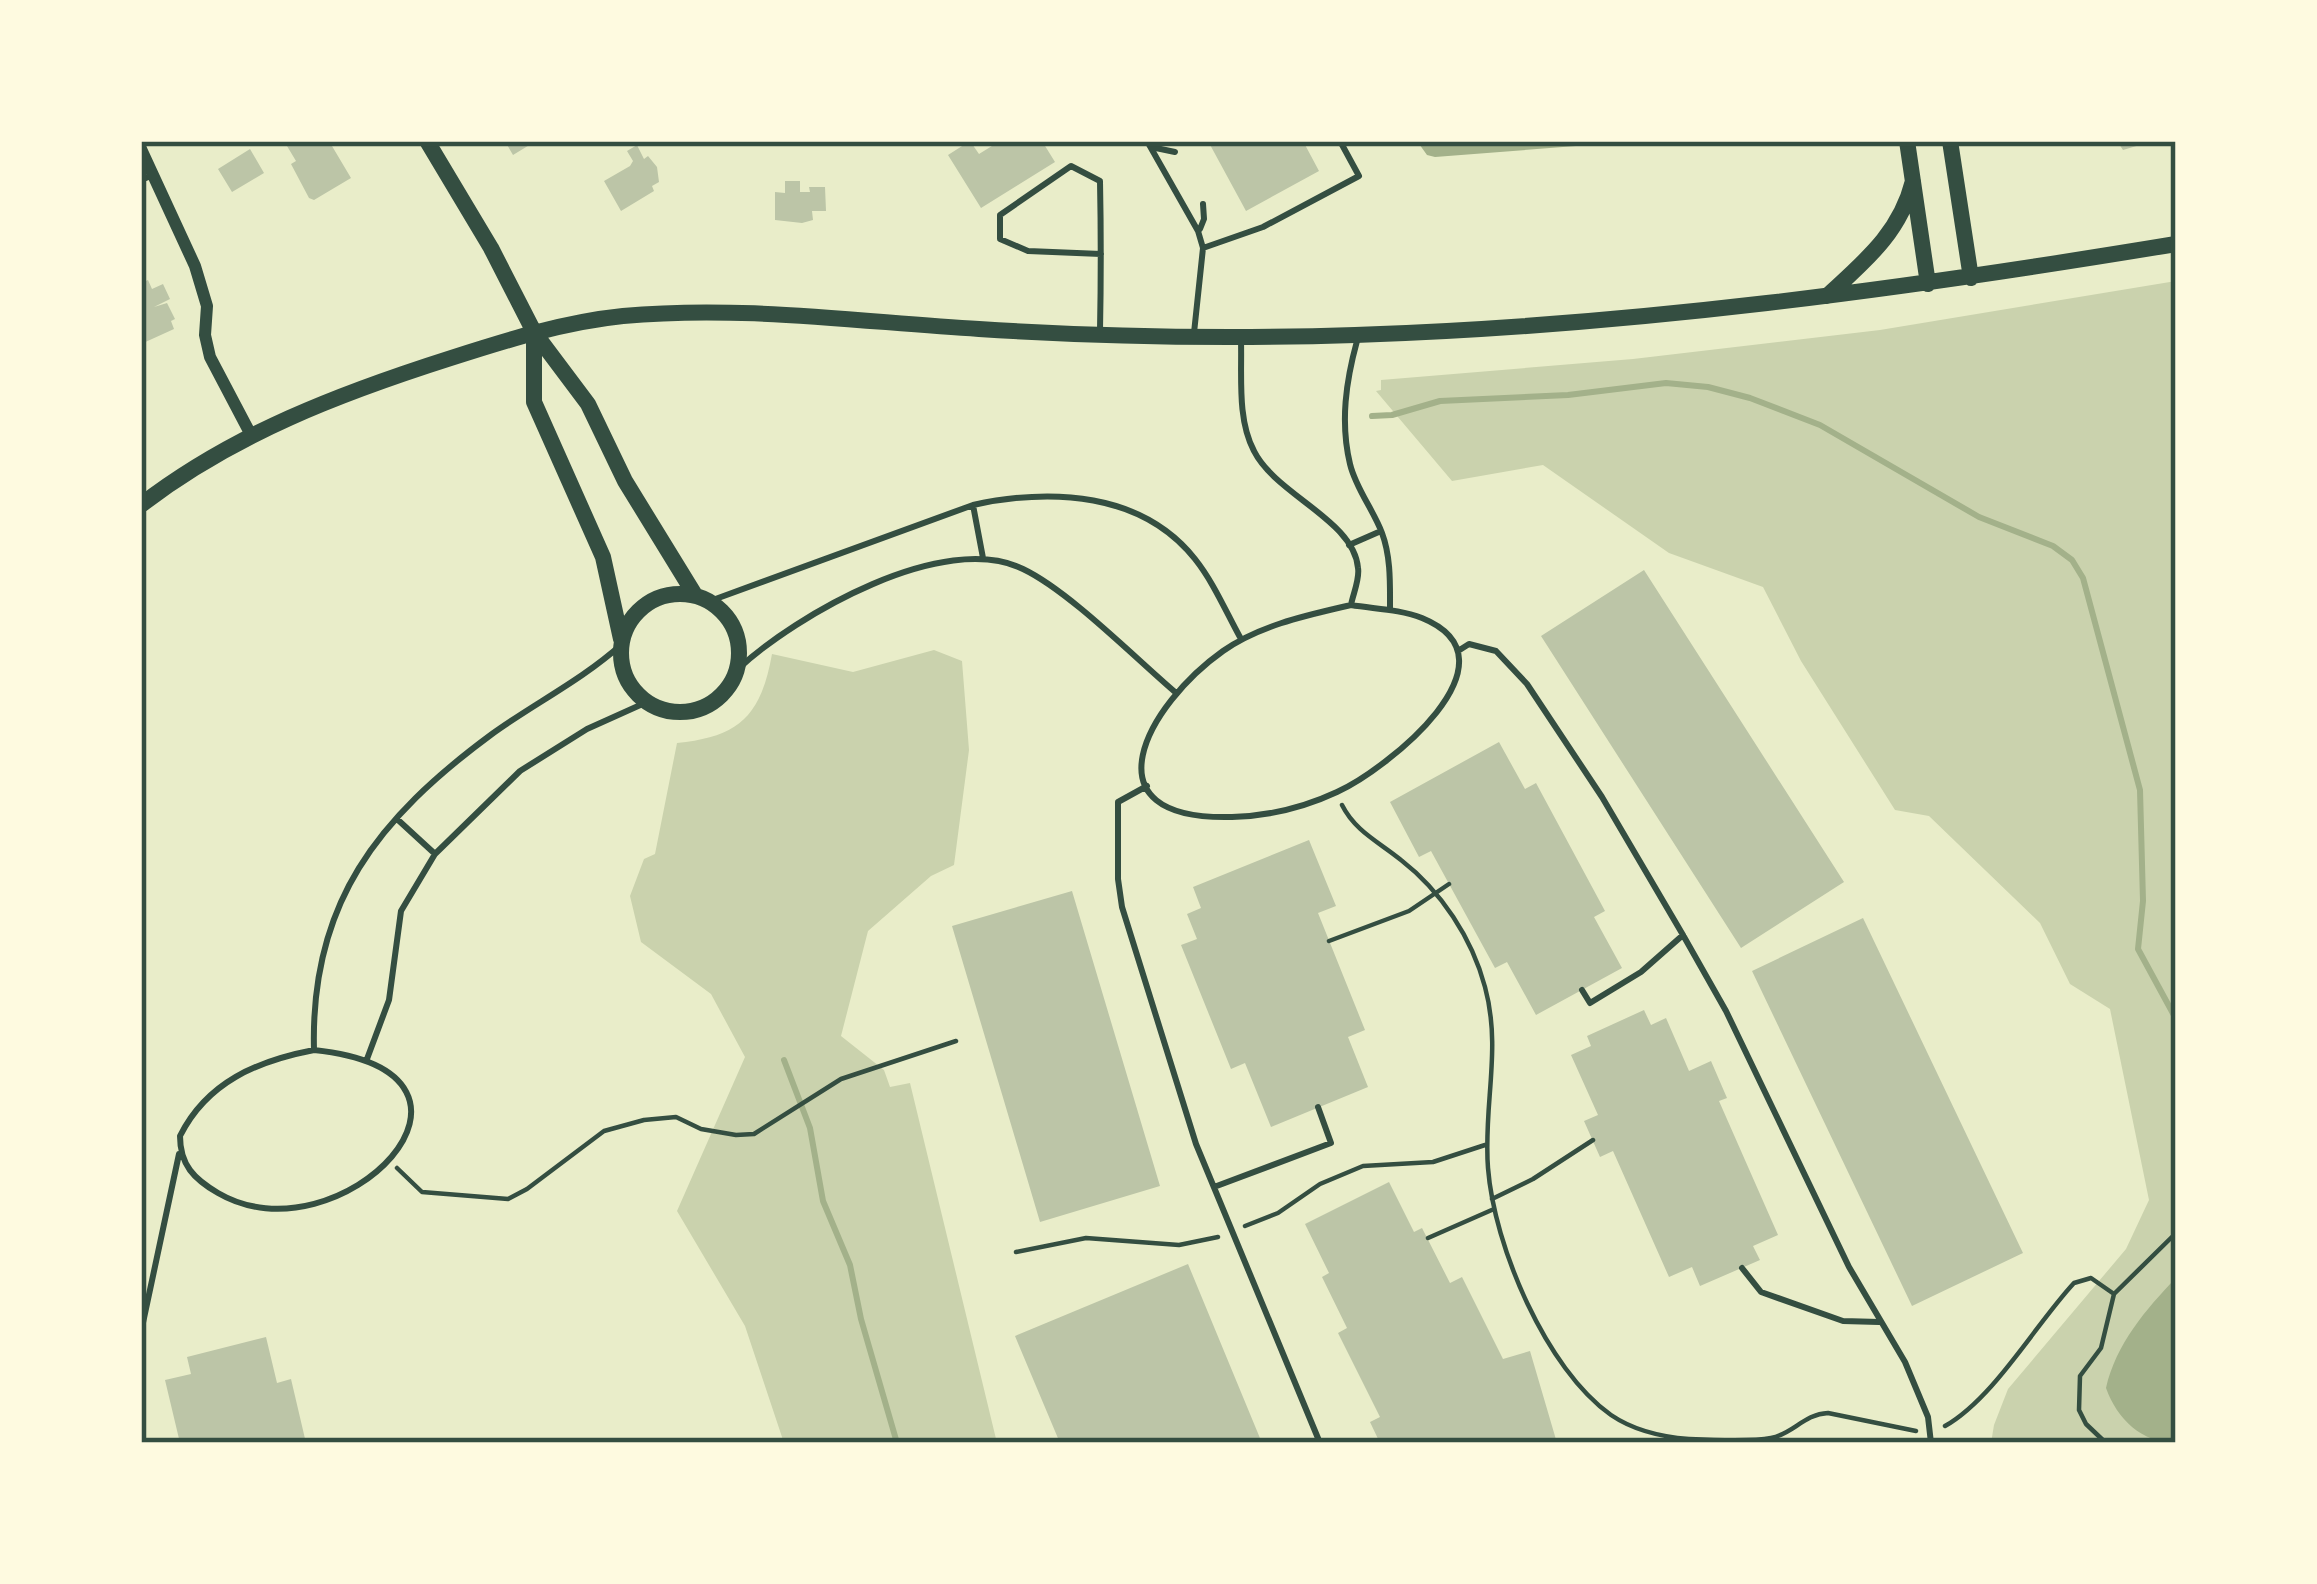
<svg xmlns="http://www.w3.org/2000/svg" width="2317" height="1584" font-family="Quicksand,sans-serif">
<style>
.green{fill:#cad2ad}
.water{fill:#a3b18a}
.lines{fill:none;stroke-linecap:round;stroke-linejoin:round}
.stream{stroke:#a3b18a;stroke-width:6}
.building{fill:#bcc5a7}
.path{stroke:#344e41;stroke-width:4.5}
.service{stroke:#344e41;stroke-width:6}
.minor{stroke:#344e41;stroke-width:12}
.secondary{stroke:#344e41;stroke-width:16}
.neatline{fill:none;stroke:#344e41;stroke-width:4.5}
</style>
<rect width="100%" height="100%" fill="#e9edc9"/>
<path class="green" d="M2176 281V1443H1991L1994 1425 2008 1389 2126 1249 2149 1200 2110 1009 2070 984 2040 923 1929 816 1895 810 1801 661 1763 587 1669 553 1543 465 1452 481 1376 391 1381 390V380L1633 359 1880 330Z
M934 650 962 661 969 750 954 865 931 876 868 931 841 1036 884 1070 890 1087 910 1083 997 1443H784L745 1326 677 1211 745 1057 711 994 641 942 630 896 644 859 655 854 677 743C739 737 761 716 772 654L853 672Z"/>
<path class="water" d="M1417 141H1641L1435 157 1427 155Z
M2176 1278V1443C2142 1443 2117 1419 2106 1388 2116 1344 2146 1309 2176 1278Z"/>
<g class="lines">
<path class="stream" d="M1372 416 1392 415 1440 401 1568 395 1666 383 1708 387 1750 398 1820 425 1979 517 2053 546 2072 560 2083 578 2140 790 2143 901 2138 949 2176 1019
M784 1060 810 1128 823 1201 850 1265 861 1319 897 1443"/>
</g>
<path class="building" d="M284 141H329L351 178 314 200 309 198 291 164 296 161Z
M510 141H536L513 155 506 143Z
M970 141 979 154 1000 141H1042L1055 162 981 208 948 155Z
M1208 141H1303L1319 171 1246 211Z
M2117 141H2150V142L2123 150Z
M637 145 644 159 648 156 657 167 659 182 652 186 654 191 621 211 604 181 630 166 633 161 627 151Z
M250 149 264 173 232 192 218 169Z
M785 181H800V192H810L809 187H825L826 211H812L813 220 802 223 775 220V192L785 193Z
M148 280 152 289 163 284 170 299 154 307 167 303 175 319 171 321 174 329 141 344V283Z
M1644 570 1844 882 1741 948 1541 636Z
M1499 742 1525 789 1536 783 1605 911 1594 917 1622 968 1536 1015 1507 962 1495 968 1431 851 1419 857 1390 802Z
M1309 840 1336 906 1318 913 1365 1030 1348 1037 1368 1087 1271 1127 1245 1063 1231 1069 1181 945 1197 939 1187 914 1201 908 1193 887Z
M1072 891 1160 1186 1040 1222 952 926Z
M1863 918 2023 1253 1912 1306 1752 971Z
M1644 1010 1651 1025 1666 1018 1689 1071 1711 1061 1727 1098 1719 1101 1778 1235 1753 1246 1760 1260 1700 1286 1692 1267 1669 1277 1613 1151 1600 1157 1584 1121 1598 1115 1571 1055 1591 1046 1587 1036Z
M1389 1182 1414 1232 1422 1228 1450 1283 1462 1277 1503 1359 1530 1351 1557 1443H1380L1370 1422 1380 1417 1338 1333 1347 1328 1322 1277 1329 1273 1305 1224Z
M1188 1264 1262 1443H1060L1015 1336Z
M266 1337 277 1383 291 1379 306 1443H180L165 1380 191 1374 187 1357Z"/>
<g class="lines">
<path class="path" d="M1342 805C1355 831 1379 842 1401 860 1441 891 1472 938 1485 987 1502 1049 1483 1106 1488 1168 1494 1246 1546 1369 1611 1415 1633 1430 1663 1437 1689 1439 1710 1440 1751 1442 1771 1438 1793 1434 1804 1414 1828 1413L1916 1431
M1329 941 1409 911 1449 884
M397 1168 422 1192 508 1199 527 1189 604 1131 644 1120 676 1117 701 1129 736 1135 754 1134 841 1079 956 1041
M1492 1199 1533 1179 1593 1140
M1245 1226 1278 1213 1320 1184 1363 1166 1433 1162 1485 1145
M1428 1238 1494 1209
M1016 1252 1086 1238 1179 1245 1218 1237
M1945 1426C1994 1398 2035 1325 2074 1283L2091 1278 2114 1294
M2106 1443 2086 1424 2079 1410 2080 1376 2101 1348 2114 1294 2176 1233"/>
<path class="service" d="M1147 141 1198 231 1203 248
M1151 147 1175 152
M141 180 153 175
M1200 229 1204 219 1203 204
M1100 331C1101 281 1101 231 1100 181L1071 166 1000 215V239L1028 251 1101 254
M1194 333 1203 248 1263 227 1359 176 1340 141
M1241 340C1242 376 1237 419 1254 451 1276 495 1354 520 1358 568 1360 579 1353 594 1351 605
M1357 341C1346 381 1340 422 1350 464 1356 489 1373 509 1382 533 1391 557 1390 584 1390 609
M973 505 983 558
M1349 545 1381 531
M710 601 973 505C1051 488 1142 492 1195 559 1214 583 1226 612 1241 639
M1351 605C1375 609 1399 609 1422 618 1525 660 1386 770 1337 792 1305 807 1267 816 1232 817 1081 821 1148 704 1223 651 1260 625 1308 615 1351 605Z
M1458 651 1469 644 1496 651 1527 684 1602 797 1683 935 1726 1011 1849 1267 1905 1362 1928 1417 1931 1443
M738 669C796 615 944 530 1023 569 1069 591 1134 657 1175 692
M1147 786 1118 802V879L1122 907 1196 1144 1320 1443
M397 819 434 853
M1582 990 1590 1003 1641 972 1683 935
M314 1050C528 1073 339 1264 218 1193 194 1179 180 1165 180 1136 207 1082 257 1061 314 1050Z
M314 1050C310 903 378 818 492 734 535 703 582 680 622 644
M367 1059 389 1000 401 911 435 854 520 771 587 729 647 702
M1214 1187 1331 1143 1318 1107
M1742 1268 1761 1292 1843 1321 1879 1322
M141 1332 179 1154"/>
<path class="minor" d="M141 149 195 266 207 306 205 335 210 357 251 435"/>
<path class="secondary" d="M427 141 491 248 534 332 588 404 625 481 695 595
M1907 141 1928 284
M1950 141 1971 278
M1827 296C1865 261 1900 233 1913 181
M534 333V402L603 557 621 639
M141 505C233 434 341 393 451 358 507 340 564 322 623 316 741 305 861 322 979 329 1104 337 1230 339 1355 335 1631 326 1904 289 2176 244
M621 653a59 59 0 1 1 118 0a59 59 0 1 1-118 0Z"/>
</g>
<rect width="2317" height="1584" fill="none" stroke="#fefae0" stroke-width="288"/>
<rect x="144" y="144" width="2029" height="1296" class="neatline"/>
</svg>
